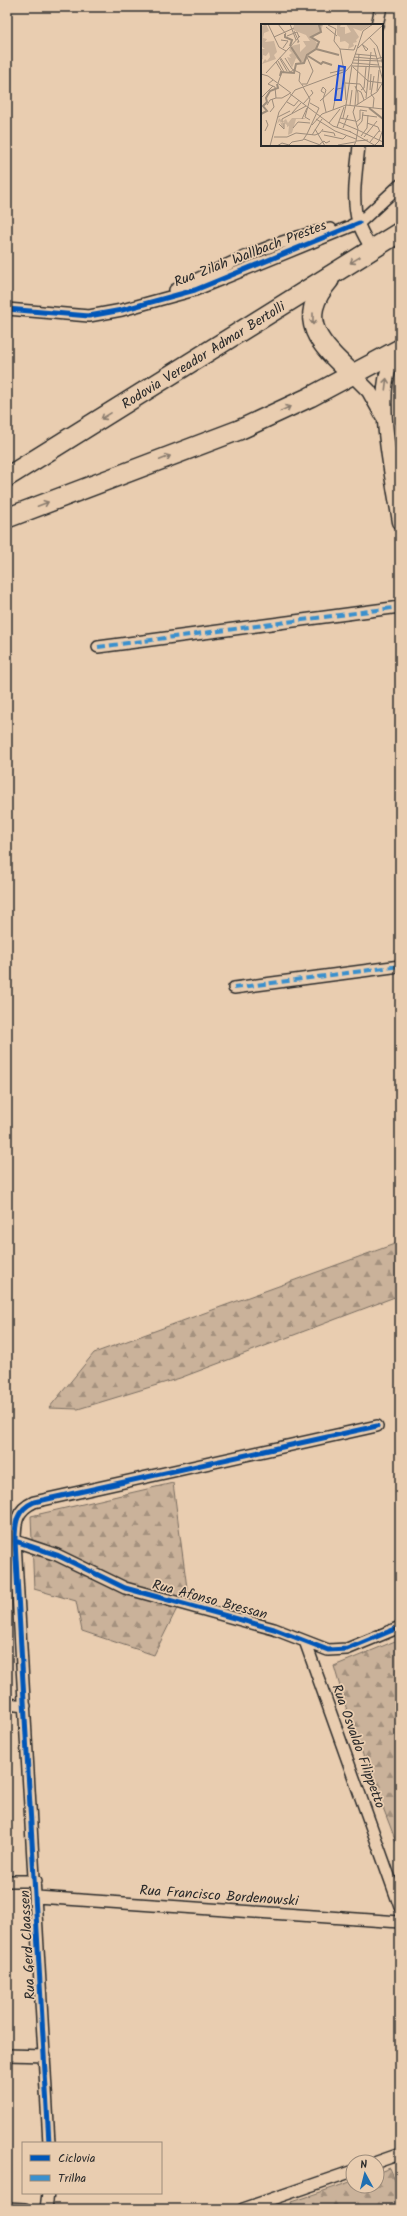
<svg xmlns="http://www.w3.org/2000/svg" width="407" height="2216" font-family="Kalam,sans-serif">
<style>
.forest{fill:url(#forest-firs);stroke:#7a6e62}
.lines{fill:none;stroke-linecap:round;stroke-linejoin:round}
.minor-casing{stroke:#2b2b2b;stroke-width:14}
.tertiary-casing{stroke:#2b2b2b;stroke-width:17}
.trunk-casing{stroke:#2b2b2b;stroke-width:22}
.minor{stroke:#e9cdb0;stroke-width:11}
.tertiary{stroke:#e9cdb0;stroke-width:14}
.trunk{stroke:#e9cdb0;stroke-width:19}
.quiet{stroke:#3b90cd;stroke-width:4;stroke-dasharray:8 4;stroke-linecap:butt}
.cycleway-casing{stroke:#e9cdb0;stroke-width:8}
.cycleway{stroke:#0057b8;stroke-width:5}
.oneway{stroke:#8a7c6e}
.labels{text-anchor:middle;stroke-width:3.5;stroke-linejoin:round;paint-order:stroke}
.street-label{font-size:14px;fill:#2b2b2b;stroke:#e9cdb0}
.inset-river{fill:none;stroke:#9e8d7b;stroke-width:2}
.inset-road{fill:none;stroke:#9d8c7b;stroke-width:1}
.view{fill:#1d4ed8;fill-opacity:0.15;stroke:#1d4ed8;stroke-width:2}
.inset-edge{fill:none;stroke:#2b2b2b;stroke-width:2}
</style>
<defs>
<pattern id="forest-firs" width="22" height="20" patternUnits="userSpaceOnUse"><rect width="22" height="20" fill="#cab29a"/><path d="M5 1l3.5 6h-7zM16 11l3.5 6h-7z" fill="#a4917e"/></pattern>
</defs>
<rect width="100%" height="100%" fill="#e9cdb0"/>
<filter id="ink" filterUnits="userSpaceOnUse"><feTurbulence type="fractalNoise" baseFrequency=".025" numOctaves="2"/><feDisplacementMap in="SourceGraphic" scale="8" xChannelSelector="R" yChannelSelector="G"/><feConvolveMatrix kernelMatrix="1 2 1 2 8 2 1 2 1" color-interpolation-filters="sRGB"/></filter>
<g filter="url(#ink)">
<path class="forest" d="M400 1242V1295L180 1378 78 1409 49 1408 94 1353Z
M173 1483 187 1588 154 1655 82 1631 76 1601 34 1589 31 1516Z
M400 1639V1852L350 1721 334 1666Z
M390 2168 400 2191V2209H293L291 2202 353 2181V2186H377V2173Z"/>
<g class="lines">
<defs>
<path id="minor" d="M377 25 381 7
M359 145C357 170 351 198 358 222 361 232 367 241 372 250
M352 225 359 223 400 185
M175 290C224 266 276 239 331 229
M7 309 89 316 122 310 195 290 359 223
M98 647 400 607
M234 988 400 966
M15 1541 57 1555 125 1588 274 1629 328 1650 347 1649 400 1627
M305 1641 400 1907
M7 1704 25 1706
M7 1881H36
M37 1897 400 1922
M7 2055 45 2056
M49 2143 15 1541C15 1523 16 1510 34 1502L377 1426
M377 2162 400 2154
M7 2208 25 2209
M46 2209 48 2193
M243 2209 353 2171"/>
<path id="tertiary" d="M400 350C397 355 393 359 391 363 374 398 394 483 400 522
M353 375 369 391 383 416"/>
<g id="trunk">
<path d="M329 280C294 321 321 345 353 375"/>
<path id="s1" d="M7 477 400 232"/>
<path d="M7 518 239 430 310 397 400 349"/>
</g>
</defs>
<use href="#minor" class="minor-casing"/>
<use href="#tertiary" class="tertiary-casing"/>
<use href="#trunk" class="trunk-casing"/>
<use href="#minor" class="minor"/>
<use href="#tertiary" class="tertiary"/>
<use href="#trunk" class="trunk"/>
<path class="quiet" d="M98 647 400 607
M234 988 400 966"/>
<defs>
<path id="cycleway" d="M7 309 89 316 122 310 195 290 359 223
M15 1541 57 1555 125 1588 274 1629 328 1650 347 1649 400 1627
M49 2143 15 1541C15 1523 16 1510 34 1502L377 1426"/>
</defs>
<use href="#cycleway" class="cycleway-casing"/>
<use href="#cycleway" class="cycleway"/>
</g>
<defs><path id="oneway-shaft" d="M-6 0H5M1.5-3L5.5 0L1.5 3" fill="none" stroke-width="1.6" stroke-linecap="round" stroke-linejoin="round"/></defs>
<g class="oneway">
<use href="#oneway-shaft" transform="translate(355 260) rotate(148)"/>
<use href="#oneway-shaft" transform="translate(313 319) rotate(90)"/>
<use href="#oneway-shaft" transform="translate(386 384) rotate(-83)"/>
<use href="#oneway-shaft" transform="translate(285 409) rotate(-26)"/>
<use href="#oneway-shaft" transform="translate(106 416) rotate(148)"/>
<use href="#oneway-shaft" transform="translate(165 458) rotate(-21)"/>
<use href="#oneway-shaft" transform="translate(43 504) rotate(-21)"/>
</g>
</g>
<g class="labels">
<g class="street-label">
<text transform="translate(250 253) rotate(-21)" y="5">Rua Zilah Wallbach Prestes</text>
<text dy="5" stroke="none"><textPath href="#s1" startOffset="231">Rodovia Vereador Admar Bertolli</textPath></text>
<text transform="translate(210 1599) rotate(15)" y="5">Rua Afonso Bressan</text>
<text transform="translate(359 1746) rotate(70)" y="5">Rua Osvaldo Filippetto</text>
<text transform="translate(219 1895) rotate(4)" y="5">Rua Francisco Bordenowski</text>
<text transform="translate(27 1945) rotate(-93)" y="5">Rua Gerd Claassen</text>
</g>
</g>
<g transform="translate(261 24)">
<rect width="122" height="122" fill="#e9cdb0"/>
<path d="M5 0 8 7 3 9 2 14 6 15 4 18 13 17 16 28 13 31 15 35 1 40 4 35 6 37 9 33 8 28 5 32 2 31V35L0 36V25H4L0 22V3ZM24 0H62L60 8 51 12 57 21 55 25 45 32 46 35 42 40 35 34 31 44 26 33 30 34 28 31 31 29 28 26 30 22 39 20V28L45 22 42 17H49L45 11 32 6 33 1ZM80 0 79 3H84V10L90 8 85 0H111L100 7 92 4 98 13 95 16 96 18 92 19 93 22 87 25 88 20 84 17 79 18V13L76 11V1Z" fill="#cab29a"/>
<path d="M18 94 20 96V99L25 95 27 99 31 94H43L45 95H35L31 109 27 111 28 102 26 103V101L22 98 23 103 21 104 19 97 16 100Z" fill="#cab29a"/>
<path class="inset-river" d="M24 10V13L31 16 29 22M30 23 40 38M55 25 78 31M47 32 60 40 62 38 71 41M19 52 20 48 33 49 35 40 43 39 46 31 55 25 58 18 50 13 60 8 58 1 62 0M108 84 122 95M0 90 6 87 2 82 6 78 5 74 9 67 17 64 16 60"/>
<path class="inset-road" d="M7 0 18 23 25 27M17 0 25 10M29 0 35 16M67 1 75 5 73 17M65 3 76 12M33 7 38 18H36M26 12 36 8 38 13M13 13 33 4M108 13 116 22 122 41M20 16 27 17 22 24M73 17 79 25 83 47M101 20 105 27 107 25 102 21M97 24 122 1M113 24 122 57M79 25 93 26 95 21M94 30 115 32M19 33 29 48 33 46M93 33 115 35 122 33M24 34 31 45 39 49 38 57 42 62M19 35 26 47M93 36 121 37M17 37 23 48M15 38 21 48 17 59M92 39 117 41M91 42 122 43M92 43 107 57 121 59M5 49 39 12M69 49 82 46M83 49 85 76M0 50 7 52 30 69M12 56 7 60 14 63 15 74H21L28 70M84 59 99 60 105 69M41 60H46L52 47 46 33M94 62 97 69V80M42 63 49 75 44 93 49 96M96 66 100 68 103 76M100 66 103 64 105 43M109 66 110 50M116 67 118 46M28 69 72 102 90 108M63 69 60 67 62 63 65 66 62 75 65 88M0 74 12 62M105 74 110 28M59 77 73 64M26 78 33 82 38 76M42 80 52 69 50 66M6 81 9 76 15 74M85 81 91 41M85 81 94 82 98 30M89 81 91 66M94 82 116 68 122 58M94 82 92 88 97 105 95 117M95 82 122 85M112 84 113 74 110 70 113 52M72 86 76 65 81 64M9 88 13 83 11 75M31 89 40 79M101 91 116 93M17 93 29 87M79 94 94 97M82 94 85 81M41 95 46 84M55 95 74 107 95 115M21 98V95L45 82M78 98 97 106M95 98 99 95V86L106 87M68 99 79 85M106 99 117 103 119 108M18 100 23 105V99M51 101 61 90 85 81M76 103 83 83M96 103 101 97 102 88M32 104 37 98 49 99M82 104 87 91M54 105 64 122M97 106 122 118M4 107 7 101 5 96M61 107 73 109 74 112M88 107 115 122M51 111 61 95M63 111 82 115 86 111M100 112 106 104 107 91M13 113H26L35 109 54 111 59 109 62 105M103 113 116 97M43 115 62 122M109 118 118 107M59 120 63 117 65 119 69 117M77 121 94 118M114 121 118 117 122 105M9 122 18 88 34 66 85 47 91 40 102 7 112 0M16 122 21 119 28 121M27 122 31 118 42 116 46 110 58 84 49 79M93 122 95 117 107 116"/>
<path class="view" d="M78 42 84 43 80 76H74Z"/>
<rect width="122" height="122" class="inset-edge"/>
</g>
<rect width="407" height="2216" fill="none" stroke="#e9cdb0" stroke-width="24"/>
<rect x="12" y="12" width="383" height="2192" fill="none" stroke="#2b2b2b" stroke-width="1.5" filter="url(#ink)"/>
<rect x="22" y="2142" width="140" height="52" fill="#e9cdb0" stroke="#9d8c7b"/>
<rect x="30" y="2155" width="20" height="6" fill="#0057b8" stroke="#9d8c7b"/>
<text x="58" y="2162" font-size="12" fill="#2b2b2b">Ciclovia</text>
<rect x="30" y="2175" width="20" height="6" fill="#3b90cd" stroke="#9d8c7b"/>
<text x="58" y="2182" font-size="12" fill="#2b2b2b">Trilha</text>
<g transform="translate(365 2174) rotate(353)"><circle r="19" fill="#e9cdb0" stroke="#9d8c7b"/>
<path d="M0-3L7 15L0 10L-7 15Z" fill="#1f6fb2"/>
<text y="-6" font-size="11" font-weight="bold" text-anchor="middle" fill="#2b2b2b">N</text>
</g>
</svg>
